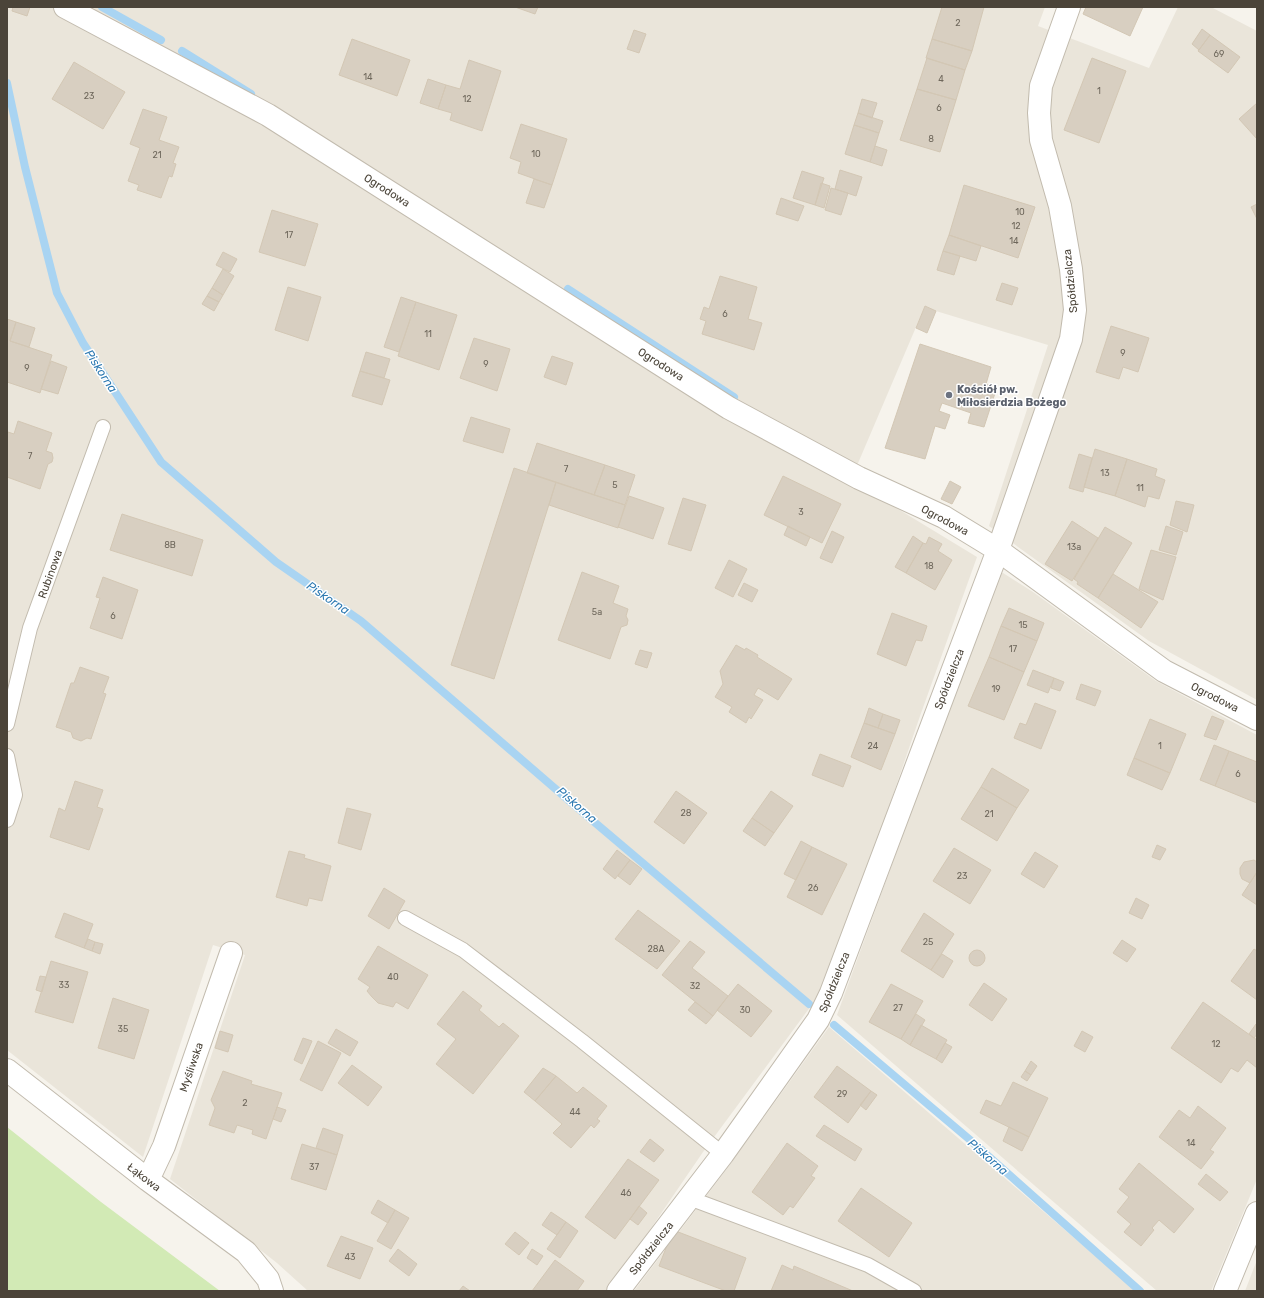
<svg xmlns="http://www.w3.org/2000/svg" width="1264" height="1298" font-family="Rubik,sans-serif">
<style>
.residential{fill:#eae5da}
.green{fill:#d2eab5}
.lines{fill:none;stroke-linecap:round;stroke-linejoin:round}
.stream{stroke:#a9d4f2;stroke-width:8}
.building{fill:#d8cfc1;stroke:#d3c7b4}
.lane-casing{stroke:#c2bbae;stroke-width:16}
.street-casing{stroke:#c2bbae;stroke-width:24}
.lane{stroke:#fff;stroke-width:14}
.street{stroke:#fff;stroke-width:22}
.worship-dot{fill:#6b7280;stroke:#fff;stroke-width:1.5}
.labels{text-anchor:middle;stroke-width:3;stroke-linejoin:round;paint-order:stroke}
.number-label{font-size:9px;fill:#6e675b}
.street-label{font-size:11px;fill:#4b4439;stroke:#fff}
.worship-label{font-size:11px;font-weight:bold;fill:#5b616d;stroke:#fff;text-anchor:start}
.water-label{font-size:12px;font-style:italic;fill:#2e7ab2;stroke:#fff}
</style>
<rect width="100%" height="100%" fill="#f6f3ec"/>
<path class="residential" d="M7 7H1045L1038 26 1149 68 1178 7H1211L1257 31V700L1149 641 989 526 1048 345 936 311 925 306 850 482 870 492 977 557 920 716 870 862 822 991 703 1152 608 1291H308L277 1263 170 1179 245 955 213 945 143 1157 7 1050Z
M1003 573 1033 592 1156 681 1257 735V1179L1211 1291H1157L837 1015 998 574Z
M829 1027 1136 1291H634L723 1174Z
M1257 1260V1291H1245Z"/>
<path class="green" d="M7 1127 101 1202 220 1291H7Z"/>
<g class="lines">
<path class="stream" d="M102 7 161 40
M182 51 251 94
M7 83 25 167 57 293 83 343 161 462 276 562 361 621 573 804 809 1004
M568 289 734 397
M834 1025 969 1139 1140 1291"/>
</g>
<path class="building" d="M13 7H30L27 16 12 11Z
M515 7H538L535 14Z
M942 7H984L972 51 932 39Z
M1086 7H1143L1130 36 1083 14Z
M1202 29 1210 35 1199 50 1192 44Z
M634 30 646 34 639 53 627 49Z
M1210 35 1240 57 1228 73 1198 51Z
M352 39 410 60 397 96 339 75Z
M932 39 972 51 965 70 926 58Z
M927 58 965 70 956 100 917 89Z
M1092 58 1126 71 1099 143 1064 130Z
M469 60 501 71 482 131 450 120 452 113 438 109 446 85 460 89Z
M74 62 125 92 103 129 52 99Z
M428 79 446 85 438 109 420 103Z
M917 89 956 100 940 152 900 140Z
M862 99 877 103 872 118 858 113Z
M1257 103V139L1239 119Z
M143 109 167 117 159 140 179 147 173 163 176 164 172 177 169 176 161 198 137 190 139 185 128 181 140 148 130 144Z
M858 113 883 121 879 133 854 125Z
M521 124 567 139 552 185 518 173 521 162 510 158Z
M854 125 879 133 870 162 845 154Z
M875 146 887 150 882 166 870 162Z
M840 170 862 177 856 196 835 189Z
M802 171 824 178 815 205 793 198Z
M534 179 552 185 544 208 526 203Z
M821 183 830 186 824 208 815 205Z
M964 185 1035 207 1018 258 949 235Z
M831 188 848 193 841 215 825 210Z
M781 198 804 206 798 221 776 214Z
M1257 204V219L1251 207Z
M272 210 318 224 305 266 259 252Z
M949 235 981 246 976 261 943 251Z
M943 251 960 256 954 275 937 270Z
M223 252 237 259 230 272 216 265Z
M223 269 234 276 223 295 212 288Z
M720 276 757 287 748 319 762 323 754 350 702 334 706 321 700 319 704 307 709 309Z
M1002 283 1018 288 1012 305 996 300Z
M288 287 321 297 308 341 275 330Z
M212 288 223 295 219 302 207 296Z
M207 296 219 302 214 311 202 304Z
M401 297 416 302 399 352 384 347Z
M416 302 457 315 439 370 398 356Z
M925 306 936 311 927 333 916 328Z
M7 319 16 322 10 341 52 355 40 393 7 382Z
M16 322 35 328 29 347 10 341Z
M1111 326 1149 338 1138 372 1123 367 1119 379 1096 372Z
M474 338 510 349 497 391 460 378Z
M920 344 991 367 986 384 997 387 984 427 968 423 971 413 942 403 939 411 950 415 945 429 935 426 925 459 885 448Z
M366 352 390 359 384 378 360 371Z
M552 356 573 363 566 385 544 377Z
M51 361 67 367 58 394 41 389Z
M360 371 390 380 382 405 352 396Z
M471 417 510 429 503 453 463 441Z
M18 421 52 433 46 451 52 453 53 458 52 462 48 464 40 489 7 477V436L8 432 14 434Z
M537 443 605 465 594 495 527 473Z
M1095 449 1127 459 1115 496 1084 487Z
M1079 454 1092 458 1083 492 1069 488Z
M1127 459 1157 469 1155 476 1165 480 1159 499 1148 496 1145 507 1115 496Z
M605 465 635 475 625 505 594 495Z
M514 468 556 482 494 679 451 665Z
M783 476 841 504 822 543 764 515Z
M950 481 961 487 952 504 941 499Z
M556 482 625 505 618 528 549 505Z
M629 496 664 508 653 539 618 527Z
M683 498 706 505 691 551 668 544Z
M1176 501 1194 505 1187 532 1170 525Z
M122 514 203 540 192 576 110 550Z
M1072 521 1098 538 1072 581 1045 564Z
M788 526 810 537 806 546 784 535Z
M1166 526 1183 532 1176 555 1159 550Z
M1105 527 1132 543 1098 598 1077 584 1078 582 1074 579Z
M832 531 844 537 832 563 820 558Z
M913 536 923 543 906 573 895 567Z
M929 537 942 544 938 551 952 560 935 590 906 573 923 543 926 544Z
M1151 550 1176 557 1163 600 1139 589Z
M729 560 747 569 733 597 715 588Z
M582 572 619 586 613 603 628 609 626 616 628 620 627 625 621 627 610 659 558 640Z
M1113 574 1158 602 1141 628 1098 598Z
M103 577 138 590 122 639 90 628 100 598 96 597Z
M744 583 758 590 752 602 738 595Z
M1009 608 1044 623 1037 641 1001 626Z
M892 613 927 626 922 641 916 640 906 666 877 654Z
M1001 626 1037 641 1024 672 989 657Z
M736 645 745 650 746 648 758 655 757 657 792 679 778 700 758 688 754 695 763 700 751 719 749 717 746 723 729 712 732 707 715 697 723 684 720 671Z
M640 650 652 653 647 668 635 664Z
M989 657 1024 672 1004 720 968 706Z
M80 667 109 677 103 693 106 694 91 739 87 738 81 741 73 738 71 732 56 727 71 683H74Z
M1033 670 1054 678 1048 693 1027 685Z
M1054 678 1064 682 1060 691 1051 688Z
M1081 684 1101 691 1095 706 1076 699Z
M1035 703 1056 711 1041 749 1014 738 1020 723 1026 725Z
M869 708 883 714 878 728 864 723Z
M883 714 900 720 895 734 878 728Z
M1212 716 1224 721 1216 740 1204 736Z
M1150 719 1186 734 1170 773 1134 758Z
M864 723 895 734 881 770 851 757Z
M1214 745 1229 751 1215 786 1200 780Z
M1229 751 1257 762V803L1215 786Z
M820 754 851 766 843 787 812 775Z
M1134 758 1170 773 1162 790 1127 775Z
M992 768 1029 790 1017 808 981 787Z
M75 781 103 790 97 807 103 809 89 850 50 837 59 808 65 811Z
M981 787 1017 808 997 841 961 819Z
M676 791 707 813 684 844 654 822Z
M771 791 793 806 774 833 752 818Z
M347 808 371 814 361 850 338 843Z
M752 818 774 833 765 846 743 831Z
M801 841 812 847 796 880 784 874Z
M1157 845 1166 849 1160 860 1152 857Z
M812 847 847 864 822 915 787 897Z
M954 848 991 870 970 904 933 881Z
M617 850 630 860 615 879 603 869Z
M289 851 305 855 304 858 331 866 322 901 309 898 307 906 276 897Z
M1035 852 1058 866 1044 888 1021 874Z
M630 860 642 869 630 885 618 876Z
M1254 860 1257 862V872L1250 883 1242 879 1240 874V868L1244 862Z
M1257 872V905L1242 895Z
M384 888 405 901 389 929 368 916Z
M1136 898 1149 905 1142 919 1129 913Z
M638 910 680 941 657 969 615 939Z
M64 913 93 924 84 948 55 937Z
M924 913 954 934 931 970 901 951Z
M88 939 95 942 92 951 84 948Z
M1122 940 1136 949 1127 962 1113 953Z
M690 941 705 952 692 968 728 996 713 1016 662 975Z
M95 942 103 944 100 954 92 951Z
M378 946 428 975 408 1009 396 1002 393 1007 378 1003 372 997 367 991 370 987 358 979Z
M1254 949 1257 951V1000L1231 981Z
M969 958a8 8 0 1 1 16 0a8 8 0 1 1-16 0Z
M942 954 953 961 943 978 931 970Z
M51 961 88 972 73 1023 35 1012Z
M40 976 46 977 42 992 36 990Z
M984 983 1007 999 992 1021 969 1005Z
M738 984 772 1011 751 1037 717 1010Z
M891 984 923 1001 901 1039 869 1022Z
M463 991 482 1006 479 1010 499 1027 503 1023 519 1036 473 1094 436 1064 456 1039 437 1024Z
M113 998 149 1010 134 1059 98 1048Z
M695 1002 713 1016 706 1024 688 1010Z
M1203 1002 1257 1040V1068L1247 1060 1238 1072 1231 1068 1221 1083 1171 1048Z
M916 1014 925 1020 910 1045 901 1039Z
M1256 1024 1257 1034 1254 1038 1249 1034Z
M921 1025 947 1040 936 1059 910 1045Z
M336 1029 358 1042 350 1056 328 1043Z
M220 1031 233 1035 228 1052 215 1048Z
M1082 1031 1093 1037 1085 1052 1074 1046Z
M303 1038 312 1041 302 1064 294 1060Z
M318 1041 341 1053 322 1091 300 1080Z
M945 1043 952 1047 942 1063 936 1059Z
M1031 1061 1037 1066 1031 1075 1025 1071Z
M352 1065 382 1087 368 1106 338 1083Z
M837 1066 871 1091 848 1123 814 1097Z
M543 1068 556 1076 535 1101 524 1092Z
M223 1071 252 1081 251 1084 282 1093 266 1139 252 1134 253 1130 237 1125 234 1133 209 1125 215 1108 211 1100Z
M1025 1071 1031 1075 1027 1081 1021 1077Z
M556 1076 577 1093 583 1087 607 1106 597 1119 600 1121 594 1128 591 1125 571 1148 553 1133 562 1124 535 1101Z
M1013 1082 1048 1098 1029 1137 980 1113 986 1100 1001 1106Z
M871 1091 877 1095 866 1110 860 1105Z
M1198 1106 1226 1128 1210 1150 1214 1152 1201 1169 1159 1137 1179 1110 1190 1118Z
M277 1107 286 1110 281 1122 273 1119Z
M824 1125 862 1149 855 1161 816 1136Z
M1009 1127 1029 1137 1022 1151 1003 1141Z
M323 1128 343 1135 337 1155 316 1148Z
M650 1139 664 1150 654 1162 640 1152Z
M787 1143 818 1166 811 1176 815 1178 793 1208 790 1206 783 1215 752 1192Z
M302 1144 337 1155 326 1190 291 1179Z
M628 1159 659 1180 615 1239 585 1217Z
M1139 1163 1194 1209 1174 1233 1159 1220 1152 1228 1154 1230 1141 1246 1124 1232 1131 1224 1117 1212 1129 1197 1119 1189Z
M1206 1174 1228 1192 1220 1201 1198 1184Z
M861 1188 912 1223 889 1257 838 1221Z
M378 1200 395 1210 388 1223 371 1213Z
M639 1206 647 1213 638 1225 630 1219Z
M395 1210 409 1218 391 1249 377 1241Z
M551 1212 566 1222 557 1235 542 1225Z
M566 1222 578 1231 560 1258 547 1249Z
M673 1230 746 1258 734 1291H726L659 1266Z
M515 1232 529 1243 519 1255 505 1244Z
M341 1236 373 1248 360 1279 327 1266Z
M398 1249 417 1264 409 1276 389 1261Z
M532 1249 543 1256 537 1265 527 1258Z
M555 1260 584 1281 577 1291H532Z
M782 1265 793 1270 794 1266 853 1291H771Z
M463 1286 470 1291H459Z"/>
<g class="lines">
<defs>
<path id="lane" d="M7 724 30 628 103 427
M7 756 15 795 7 820
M405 918 463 950 582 1041 723 1154
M689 1198 868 1265 914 1291"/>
<path id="street" d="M65 7 268 115 729 408 859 478 944 517 998 550 1164 671 1257 719
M7 1070 148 1180 246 1252 268 1279 272 1291
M148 1180 164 1146 231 953
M618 1291 723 1154 818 1020 831 993 998 550 1071 339 1075 310 1071 269 1060 206 1041 140 1039 113 1041 86 1069 7
M1225 1291 1257 1213"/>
</defs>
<use href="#lane" class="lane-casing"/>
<use href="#street" class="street-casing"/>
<use href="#lane" class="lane"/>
<use href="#street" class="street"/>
</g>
<circle class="worship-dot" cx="949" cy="395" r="4"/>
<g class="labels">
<g class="number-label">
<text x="958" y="26">2</text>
<text x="1219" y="57">69</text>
<text x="368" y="80">14</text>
<text x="941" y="82">4</text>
<text x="1099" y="94">1</text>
<text x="89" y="99">23</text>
<text x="467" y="102">12</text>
<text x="939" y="111">6</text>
<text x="931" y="142">8</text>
<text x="536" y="157">10</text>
<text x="157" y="158">21</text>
<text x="1020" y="215">10</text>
<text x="1016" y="229">12</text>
<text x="289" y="238">17</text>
<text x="1014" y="244">14</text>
<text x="725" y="317">6</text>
<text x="428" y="337">11</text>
<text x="1123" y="356">9</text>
<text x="486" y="367">9</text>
<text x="27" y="371">9</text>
<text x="30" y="459">7</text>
<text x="566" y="472">7</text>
<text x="1105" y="476">13</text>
<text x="615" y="488">5</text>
<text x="1140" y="491">11</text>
<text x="801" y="515">3</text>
<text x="170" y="548">8B</text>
<text x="1074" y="550">13a</text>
<text x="929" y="569">18</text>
<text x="597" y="615">5a</text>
<text x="113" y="619">6</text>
<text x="1023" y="628">15</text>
<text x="1013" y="652">17</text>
<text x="996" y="692">19</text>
<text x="873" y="749">24</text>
<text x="1160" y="749">1</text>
<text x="1238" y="777">6</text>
<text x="686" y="816">28</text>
<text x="989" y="817">21</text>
<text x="962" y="879">23</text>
<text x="813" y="891">26</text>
<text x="928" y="945">25</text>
<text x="656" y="952">28A</text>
<text x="393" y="980">40</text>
<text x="64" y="988">33</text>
<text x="695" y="989">32</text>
<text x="898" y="1011">27</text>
<text x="745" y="1013">30</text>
<text x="123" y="1032">35</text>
<text x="1216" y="1047">12</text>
<text x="842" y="1097">29</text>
<text x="245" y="1106">2</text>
<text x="575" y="1115">44</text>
<text x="1191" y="1146">14</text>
<text x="314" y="1170">37</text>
<text x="626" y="1196">46</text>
<text x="350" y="1260">43</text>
</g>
<g class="street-label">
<text transform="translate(387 190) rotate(32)" y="4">Ogrodowa</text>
<text transform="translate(1070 281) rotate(-96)" y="4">Spółdzielcza</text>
<text transform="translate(661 364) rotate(32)" y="4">Ogrodowa</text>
<text transform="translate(945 520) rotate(28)" y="4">Ogrodowa</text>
<text transform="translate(50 574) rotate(-70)" y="4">Rubinowa</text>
<text transform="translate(949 679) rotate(-69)" y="4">Spółdzielcza</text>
<text transform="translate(1215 697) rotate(27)" y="4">Ogrodowa</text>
<text transform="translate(834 982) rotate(-68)" y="4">Spółdzielcza</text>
<text transform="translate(191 1067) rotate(-71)" y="4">Myśliwska</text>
<text transform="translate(144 1177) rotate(37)" y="4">Łąkowa</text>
<text transform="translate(651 1248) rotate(-52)" y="4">Spółdzielcza</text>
</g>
<g class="worship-label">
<text x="957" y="393">Kościół pw.<tspan x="957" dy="13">Miłosierdzia Bożego</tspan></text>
</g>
<g class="water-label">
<text transform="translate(101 371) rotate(57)" y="4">Piskorna</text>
<text transform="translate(328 598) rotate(34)" y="4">Piskorna</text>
<text transform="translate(577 805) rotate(41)" y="4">Piskorna</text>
<text transform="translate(988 1157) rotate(41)" y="4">Piskorna</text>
</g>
</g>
<rect width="1264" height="1298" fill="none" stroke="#4b4439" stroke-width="16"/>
</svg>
